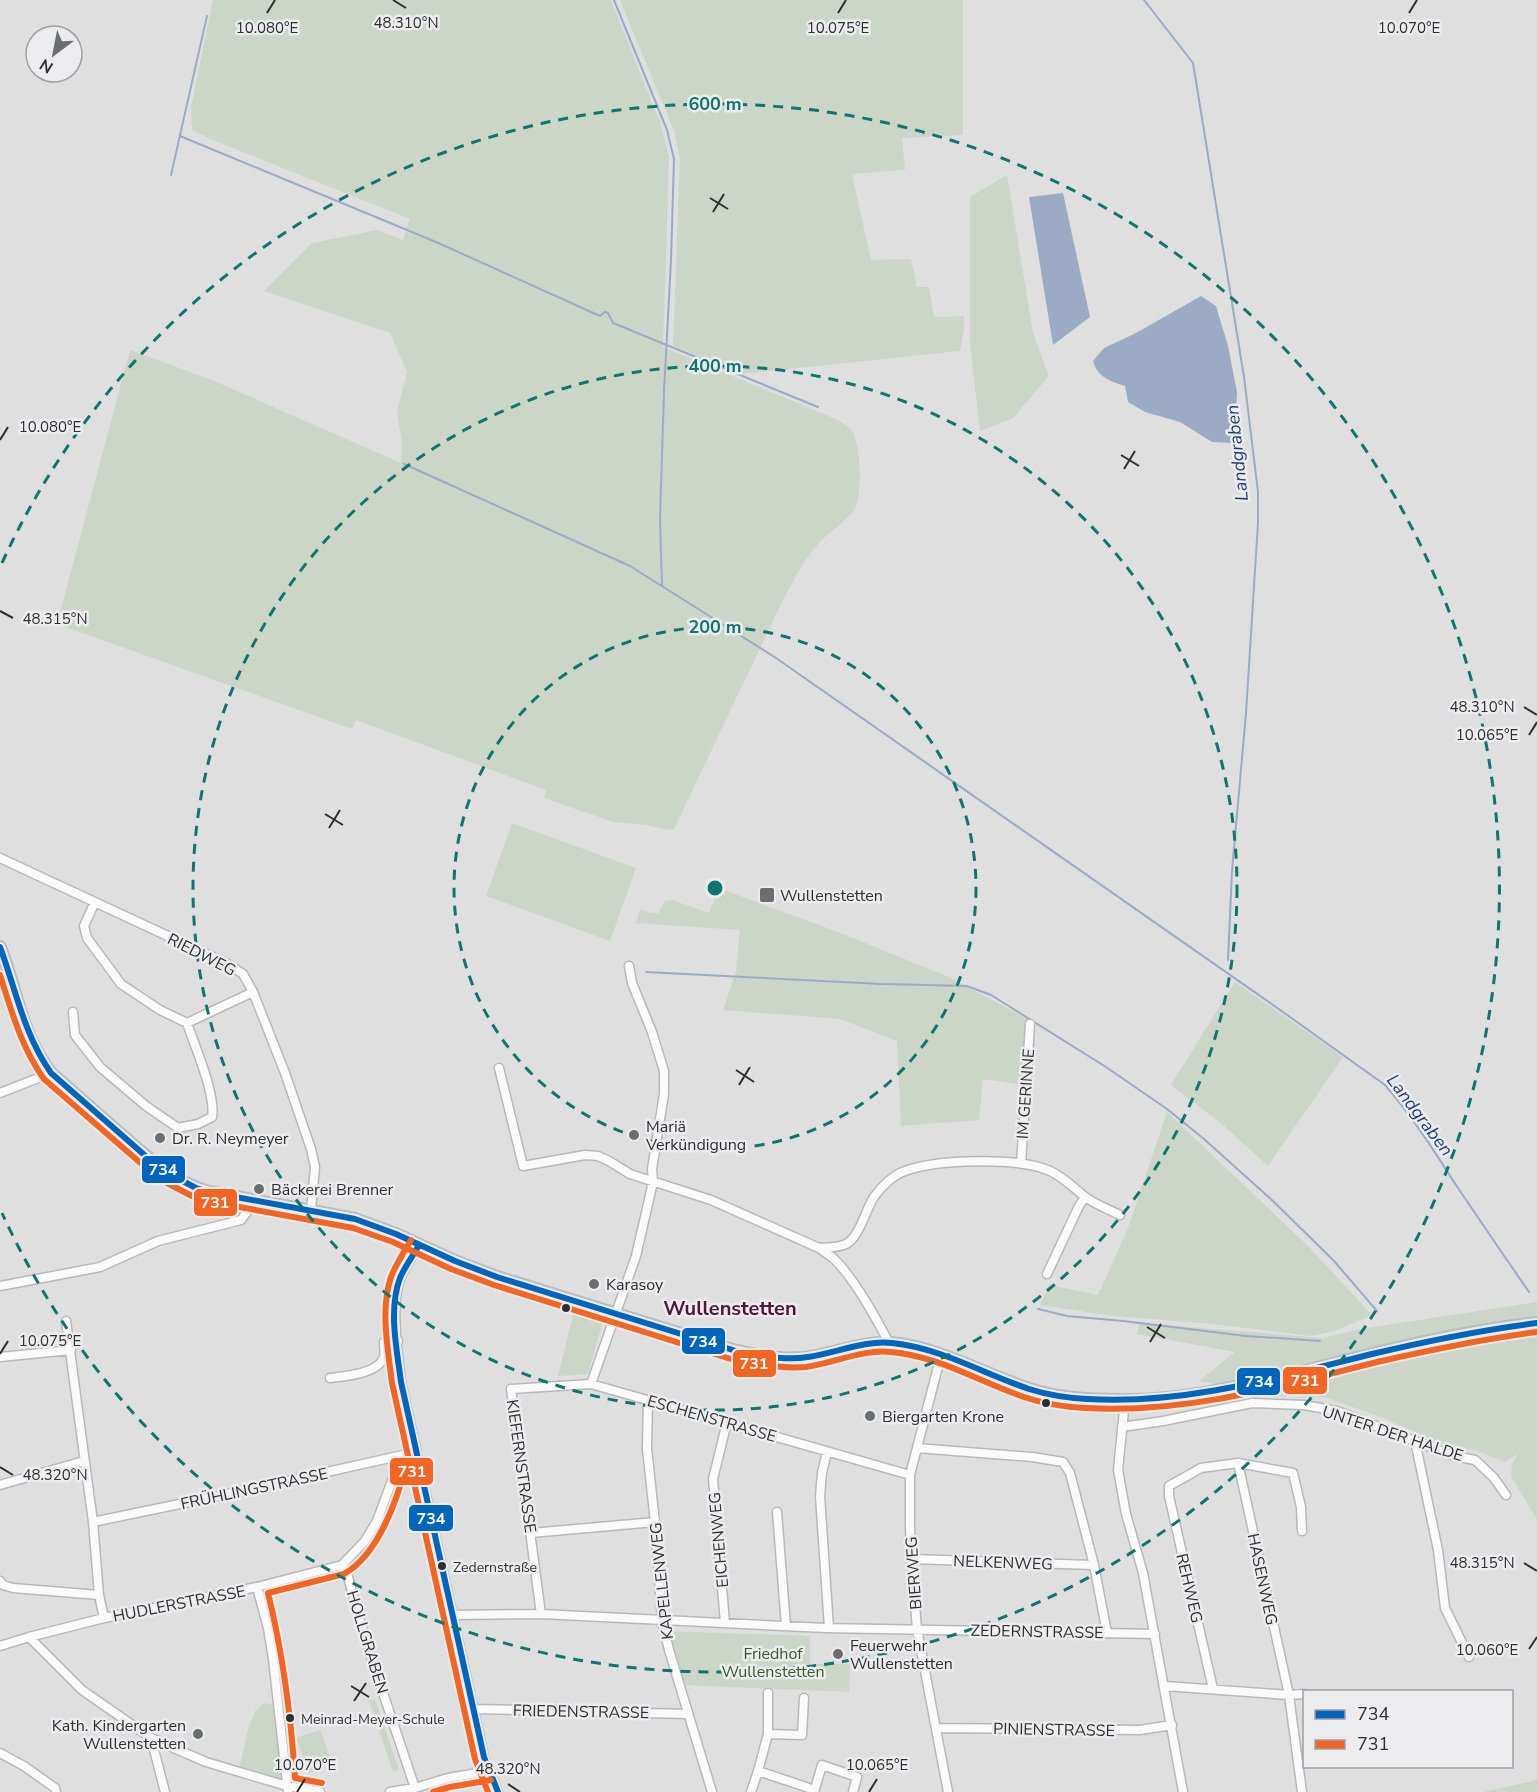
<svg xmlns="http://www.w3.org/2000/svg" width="1537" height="1792" font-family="'Nunito Sans',sans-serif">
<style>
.green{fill:#cbd6c8}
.water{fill:#9babc5}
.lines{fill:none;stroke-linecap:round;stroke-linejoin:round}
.stream{stroke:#9babc5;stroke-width:2}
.minor-casing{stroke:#b8b8b9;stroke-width:11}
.major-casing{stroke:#babbbb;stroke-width:14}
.minor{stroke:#fafafa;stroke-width:8}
.major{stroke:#e1ddd4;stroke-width:10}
.bus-1-casing{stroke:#ececee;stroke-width:10}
.bus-2-casing{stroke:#ececee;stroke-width:10}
.bus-1{stroke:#0065bd;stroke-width:6}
.bus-2{stroke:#f26522;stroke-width:6}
.ticks{fill:none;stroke:#2e2f2f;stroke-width:2}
.ring{fill:none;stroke:#0f766e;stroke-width:3;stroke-dasharray:10 8}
.poi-dot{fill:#6c6d6d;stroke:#ececee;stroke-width:2}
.bus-dot{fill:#2e2f2f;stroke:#ececee;stroke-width:2}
.labels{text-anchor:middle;stroke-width:5;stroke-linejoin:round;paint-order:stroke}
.bus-label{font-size:14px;fill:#2e2f2f;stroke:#ececee;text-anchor:start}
.poi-label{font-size:16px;fill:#2e2f2f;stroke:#ececee;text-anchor:start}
.street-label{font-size:16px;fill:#2e2f2f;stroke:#ececee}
.park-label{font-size:16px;fill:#345a27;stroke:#ececee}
.water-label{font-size:18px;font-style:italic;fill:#213e6e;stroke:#ececee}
.quarter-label{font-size:20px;font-weight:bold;fill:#51153b;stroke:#ececee}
.ticks-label{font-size:15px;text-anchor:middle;fill:#2e2f2f;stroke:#ececee;stroke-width:5;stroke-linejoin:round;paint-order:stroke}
.centre{fill:#0f766e;stroke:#ececee;stroke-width:3}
.ring-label{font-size:18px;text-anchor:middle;font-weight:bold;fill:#0f766e;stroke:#ececee;stroke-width:5;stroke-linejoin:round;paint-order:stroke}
.line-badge{stroke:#ececee;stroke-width:2}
.badge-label{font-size:16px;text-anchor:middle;font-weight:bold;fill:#fff}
</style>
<rect width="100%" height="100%" fill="#dfdfe0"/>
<path class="green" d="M213 0H611L661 125 669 157 663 347 831 417C839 421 849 425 853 433 861 446 863 498 854 510 845 522 830 531 820 542 804 559 794 580 783 600L674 829 668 830 646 825 613 822 544 798 546 790 356 720 352 729 57 624 130 350 212 380 401 463 402 443 397 412 407 372 390 333 264 291 312 243 377 230 403 240 410 219 208 138 192 130 191 107Z
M620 0H963V135L902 138 905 170 852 174 871 260 911 259 917 287H929L934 317 964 316V329L960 351 740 374 673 346 680 159 674 131Z
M1007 175 1033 333 1049 376 1013 418 980 431 970 345V197Z
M512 823 636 868 610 941 486 896Z
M719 888 838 932 949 977 1030 1020 1026 1085 983 1079 979 1120 901 1126 897 1041 840 1019 723 1010 736 971 740 930 636 923 640 909 650 913H658L665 901 672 900 709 913Z
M1235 982 1343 1057 1268 1166 1223 1125 1171 1085Z
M1167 1112 1308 1246 1372 1315 1335 1331 1311 1336 1213 1324 1113 1316 1040 1305 1049 1285 1098 1295 1128 1228Z
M1537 1302V1520L1511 1476 1512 1463 1518 1454 1504 1462 1475 1450 1449 1447 1381 1417 1324 1397 1275 1396 1199 1381 1235 1352 1137 1334 1140 1323 1323 1338 1360 1329Z
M573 1315 603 1321 588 1374 558 1376Z
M665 1631 810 1636V1664H850L849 1692 682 1685Z
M375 1699 399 1770 393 1772 369 1701Z
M265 1703 278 1706 285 1784 239 1770 248 1729 255 1711Z
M320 1730 333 1764 309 1773 296 1738Z
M1537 1780V1792H1483Z"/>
<path class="water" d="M1063 193 1090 317 1053 345 1029 197Z
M1201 296 1216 306 1228 346 1237 392 1234 443 1212 442 1180 422 1145 412 1128 402 1125 386C1110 381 1098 378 1093 361L1104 348 1136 333Z"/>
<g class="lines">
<path class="stream" d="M614 0 667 130 674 159 671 260 664 392 660 519 662 586
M1144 0 1193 63 1244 377 1258 492V523L1246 713 1232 871 1228 960
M180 136 436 242 600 316 605 312 608 313 613 323 818 407
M171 175 207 16
M404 464 630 566 776 658 1283 1012 1385 1085C1411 1115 1433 1149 1454 1182 1479 1219 1504 1256 1529 1292
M646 972 882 984 967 986 991 995 1106 1067 1167 1109 1204 1139 1273 1201 1334 1261 1377 1311
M1038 1309 1067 1316 1123 1321 1246 1336 1320 1341"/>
<defs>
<path id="minor" d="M0 858 228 964 243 974 253 992 285 1073 311 1149 315 1167 311 1210
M0 984 13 986
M73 1012 75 1035 100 1067 146 1106 178 1128 198 1124 212 1117C216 1094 195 1047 187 1023L160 1010 121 984 87 938 84 926 95 902
M187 1023 253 992
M499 1068 523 1166 585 1155 598 1156 609 1161 630 1174 711 1200 819 1248C824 1252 830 1255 834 1259 854 1278 876 1318 889 1343
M0 1093 51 1073
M1021 1164 1030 1024
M419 1245C412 1257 403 1269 399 1282 391 1308 398 1355 401 1382L484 1757 498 1792
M819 1248C828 1247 838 1248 846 1244 859 1238 866 1209 874 1197 881 1187 893 1175 905 1171 938 1159 1019 1157 1050 1171 1063 1177 1073 1187 1084 1196 1094 1204 1108 1209 1120 1215
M1047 1274 1079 1206 1085 1197
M0 1286 100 1267 158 1241 241 1220 255 1201
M66 1321 93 1522 99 1595 104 1618
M941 1355 910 1475V1526L911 1559 917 1629 948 1792
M0 1357 71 1350
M330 1378C345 1376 378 1374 384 1357 385 1353 384 1346 384 1342L398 1341
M591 1384 636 1256 653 1182 652 1169 664 1094V1071L652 1032 632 983 629 966
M648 1400 647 1449 655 1522 662 1621 669 1650 712 1792
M1125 1400 1118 1470 1126 1514 1143 1573 1183 1792
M1122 1427 1163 1421 1252 1403 1304 1405 1337 1411 1454 1456 1475 1460 1494 1478 1506 1495
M1415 1441 1438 1550 1445 1608 1469 1657
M917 1448 1032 1457 1063 1462 1070 1473 1094 1565 1107 1633
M827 1452 822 1473 820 1496 829 1628
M1238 1463 1289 1695 1302 1792
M0 1485 84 1461
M777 1512 786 1626
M93 1522 242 1491 416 1452
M531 1533 655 1522
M911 1559 1094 1565
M342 1565 347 1573 364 1636 415 1788
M0 1581 3 1585 13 1588 99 1595
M257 1587 268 1628 273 1659 288 1792
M541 1614 511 1389 591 1384 910 1475
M452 1615 541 1614 825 1628 1155 1634
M725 1623 713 1479 727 1422
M29 1637 82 1690 151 1738 206 1762 287 1786 320 1792
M0 1646 29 1637 104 1618 257 1587 342 1565 365 1541 377 1521 396 1470 400 1456
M1165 1686 1289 1695 1304 1694
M1213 1689 1169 1496V1486L1201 1468 1238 1463 1293 1473 1301 1507 1302 1531
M473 1709 688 1714
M936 1728 1140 1730 1172 1725
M768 1734 802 1735 804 1698
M151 1738 165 1792
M0 1753 24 1766 55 1788 56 1792
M758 1771 768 1734V1693
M390 1792 415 1788 448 1778 489 1771
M751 1792 758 1771 809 1788 814 1792
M814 1792 822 1765 857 1777 853 1792"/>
<path id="major" d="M0 947C17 990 21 1035 51 1073 73 1092 95 1112 117 1131 146 1156 172 1182 209 1192L355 1219 396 1234 455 1261 497 1277 736 1351C763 1356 789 1362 816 1356 842 1351 866 1341 892 1343 940 1348 984 1374 1029 1389 1059 1399 1092 1400 1123 1400 1176 1401 1228 1389 1280 1377 1364 1357 1450 1332 1537 1323"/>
</defs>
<use href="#minor" class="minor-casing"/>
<use href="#major" class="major-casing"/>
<use href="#minor" class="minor"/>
<use href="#major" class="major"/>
<defs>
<path id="bus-1" d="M0 947C16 990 24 1035 51 1073L149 1159 171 1175 196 1188 209 1192 355 1219 396 1234 455 1261 497 1277 736 1351C760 1355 784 1361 808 1357 836 1353 864 1340 892 1343 941 1348 984 1374 1029 1389 1048 1395 1068 1398 1087 1399 1185 1405 1279 1377 1372 1354 1427 1341 1481 1330 1537 1323
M419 1245C413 1256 405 1266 400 1278 388 1310 397 1350 401 1382L484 1757 498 1792"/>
<path id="bus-2" d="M0 975C12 1012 21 1047 44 1079L144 1166 167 1183 192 1196 207 1201 353 1228 393 1242 451 1269 494 1285 734 1360C758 1364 782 1369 806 1367 835 1363 862 1349 891 1352 938 1356 980 1382 1024 1397 1044 1404 1065 1407 1086 1408 1186 1414 1281 1386 1377 1362 1430 1350 1483 1339 1537 1332
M411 1240C404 1252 396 1264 391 1277 380 1310 388 1349 392 1383L475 1759 488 1792
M322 1783 295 1778C291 1716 283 1654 268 1593L344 1574C379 1554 397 1500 407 1463L418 1461
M433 1792 450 1787 491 1780"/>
</defs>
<use href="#bus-1" class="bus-1-casing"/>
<use href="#bus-2" class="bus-2-casing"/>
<use href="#bus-1" class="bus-1"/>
<use href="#bus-2" class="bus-2"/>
</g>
<path class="ticks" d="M393 0 406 8M267 13 275 0M838 13 846 0M1409 13 1417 0M710 198 728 209M713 212 724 194M0 440 8 427M1121 455 1139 466M1124 469 1135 451M0 611 13 618M1524 707 1537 715M1529 735 1537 722M325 814 343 825M329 828 340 810M736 1070 754 1082M739 1085 750 1067M1147 1327 1165 1338M1150 1342 1161 1324M0 1354 8 1341M0 1467 13 1475M1524 1563 1537 1571M1529 1649 1537 1637M351 1686 369 1697M354 1701 366 1683M508 1784 520 1792M297 1792 305 1779M869 1792 877 1779"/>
<g class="ring">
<circle cx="715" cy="888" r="261"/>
<circle cx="715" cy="888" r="522"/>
<path d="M2 563A784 784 0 1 1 2 1213"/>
</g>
<g class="poi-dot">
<rect x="759" y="887" width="16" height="16" rx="3"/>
<circle cx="634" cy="1135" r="6"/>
<circle cx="160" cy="1138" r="6"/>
<circle cx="259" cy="1189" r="6"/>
<circle cx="594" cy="1284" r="6"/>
<circle cx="870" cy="1416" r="6"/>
<circle cx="838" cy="1654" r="6"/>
<circle cx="198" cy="1734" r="6"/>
</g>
<g class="bus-dot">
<circle cx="566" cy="1308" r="5"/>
<circle cx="1046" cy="1403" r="5"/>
<circle cx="442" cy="1566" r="5"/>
<circle cx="290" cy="1718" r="5"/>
</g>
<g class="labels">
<g class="bus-label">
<text x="453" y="1572">Zedernstraße</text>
<text x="301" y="1724">Meinrad-Meyer-Schule</text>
</g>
<g class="poi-label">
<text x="780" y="901">Wullenstetten</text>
<text x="646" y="1132">Mariä<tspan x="646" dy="18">Verkündigung</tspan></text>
<text x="172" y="1144">Dr. R. Neymeyer</text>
<text x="271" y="1195">Bäckerei Brenner</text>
<text x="606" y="1290">Karasoy</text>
<text x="882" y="1422">Biergarten Krone</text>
<text x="850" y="1651">Feuerwehr<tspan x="850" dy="18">Wullenstetten</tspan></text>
<text x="186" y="1731" text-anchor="end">Kath. Kindergarten<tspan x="186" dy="18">Wullenstetten</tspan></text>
</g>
<g class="street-label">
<text transform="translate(202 954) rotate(27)" y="6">RIEDWEG</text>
<text transform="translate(1025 1094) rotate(-86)" y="6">IM GERINNE</text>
<text transform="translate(712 1418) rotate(16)" y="6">ESCHENSTRASSE</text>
<text transform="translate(1393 1433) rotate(18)" y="6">UNTER DER HALDE</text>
<text transform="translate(522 1466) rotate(82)" y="6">KIEFERNSTRASSE</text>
<text transform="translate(254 1488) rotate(-12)" y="6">FRÜHLINGSTRASSE</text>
<text transform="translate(718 1540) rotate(-95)" y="6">EICHENWEG</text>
<text transform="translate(1003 1562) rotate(2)" y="6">NELKENWEG</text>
<text transform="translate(913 1573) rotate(-94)" y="6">BIERWEG</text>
<text transform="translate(1263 1579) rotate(78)" y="6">HASENWEG</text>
<text transform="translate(661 1581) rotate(-96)" y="6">KAPELLENWEG</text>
<text transform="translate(1190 1588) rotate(77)" y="6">REHWEG</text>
<text transform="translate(179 1603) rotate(-11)" y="6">HUDLERSTRASSE</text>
<text transform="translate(1037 1631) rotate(1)" y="6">ZEDERNSTRASSE</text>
<text transform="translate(368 1642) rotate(73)" y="6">HOLLGRABEN</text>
<text transform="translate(581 1711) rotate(1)" y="6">FRIEDENSTRASSE</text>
<text transform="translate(1054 1729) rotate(1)" y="6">PINIENSTRASSE</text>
</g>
<g class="park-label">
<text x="773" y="1659">Friedhof<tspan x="773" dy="18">Wullenstetten</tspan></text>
</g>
<g class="water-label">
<text transform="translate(1237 453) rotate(-96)" y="6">Landgraben</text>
<text transform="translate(1420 1115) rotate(53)" y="6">Landgraben</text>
</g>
<g class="quarter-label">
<text x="730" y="1315">Wullenstetten</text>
</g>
</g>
<g class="ticks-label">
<text x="406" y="28">48.310°N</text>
<text x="267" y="33">10.080°E</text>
<text x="838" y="33">10.075°E</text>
<text x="1409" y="33">10.070°E</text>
<text x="50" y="432">10.080°E</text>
<text x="55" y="624">48.315°N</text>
<text x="1482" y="712">48.310°N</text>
<text x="1487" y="740">10.065°E</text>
<text x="50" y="1346">10.075°E</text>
<text x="55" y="1480">48.320°N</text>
<text x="1482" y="1568">48.315°N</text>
<text x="1487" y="1655">10.060°E</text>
<text x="305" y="1770">10.070°E</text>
<text x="877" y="1770">10.065°E</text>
<text x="508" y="1774">48.320°N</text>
</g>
<circle cx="715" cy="888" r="9" class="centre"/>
<g class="ring-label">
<text x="715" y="110">600 m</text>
<text x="715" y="372">400 m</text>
<text x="715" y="633">200 m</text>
</g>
<g class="line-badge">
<rect x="141" y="1155" width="45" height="29" rx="6" fill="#0065bd"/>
<rect x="193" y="1188" width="45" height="29" rx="6" fill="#f26522"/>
<rect x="681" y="1327" width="45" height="28" rx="6" fill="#0065bd"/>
<rect x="732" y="1349" width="45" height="29" rx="6" fill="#f26522"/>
<rect x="1282" y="1366" width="46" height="29" rx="6" fill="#f26522"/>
<rect x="1236" y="1367" width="45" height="29" rx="6" fill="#0065bd"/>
<rect x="389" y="1457" width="45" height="29" rx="6" fill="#f26522"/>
<rect x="408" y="1504" width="46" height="28" rx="6" fill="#0065bd"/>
</g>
<g class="badge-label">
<text x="163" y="1175">734</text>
<text x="215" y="1208">731</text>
<text x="703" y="1347">734</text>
<text x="754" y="1369">731</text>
<text x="1305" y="1386">731</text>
<text x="1259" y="1387">734</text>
<text x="412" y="1477">731</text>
<text x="431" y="1524">734</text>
</g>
<rect x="1303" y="1690" width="210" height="78" fill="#ececee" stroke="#a0a0a2" stroke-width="1.5"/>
<rect x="1315" y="1710" width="30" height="9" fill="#0065bd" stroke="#a0a0a2" stroke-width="1.5"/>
<text x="1357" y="1720" font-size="18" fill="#2e2f2f">734</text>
<rect x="1315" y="1740" width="30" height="9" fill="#f26522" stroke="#a0a0a2" stroke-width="1.5"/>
<text x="1357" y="1750" font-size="18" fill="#2e2f2f">731</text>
<g transform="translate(54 54) rotate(212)"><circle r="28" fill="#ececee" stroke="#a0a0a2" stroke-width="1.5"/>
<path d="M0-4.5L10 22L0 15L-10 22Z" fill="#6c6d6d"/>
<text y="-9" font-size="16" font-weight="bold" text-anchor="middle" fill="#2e2f2f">N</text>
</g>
</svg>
